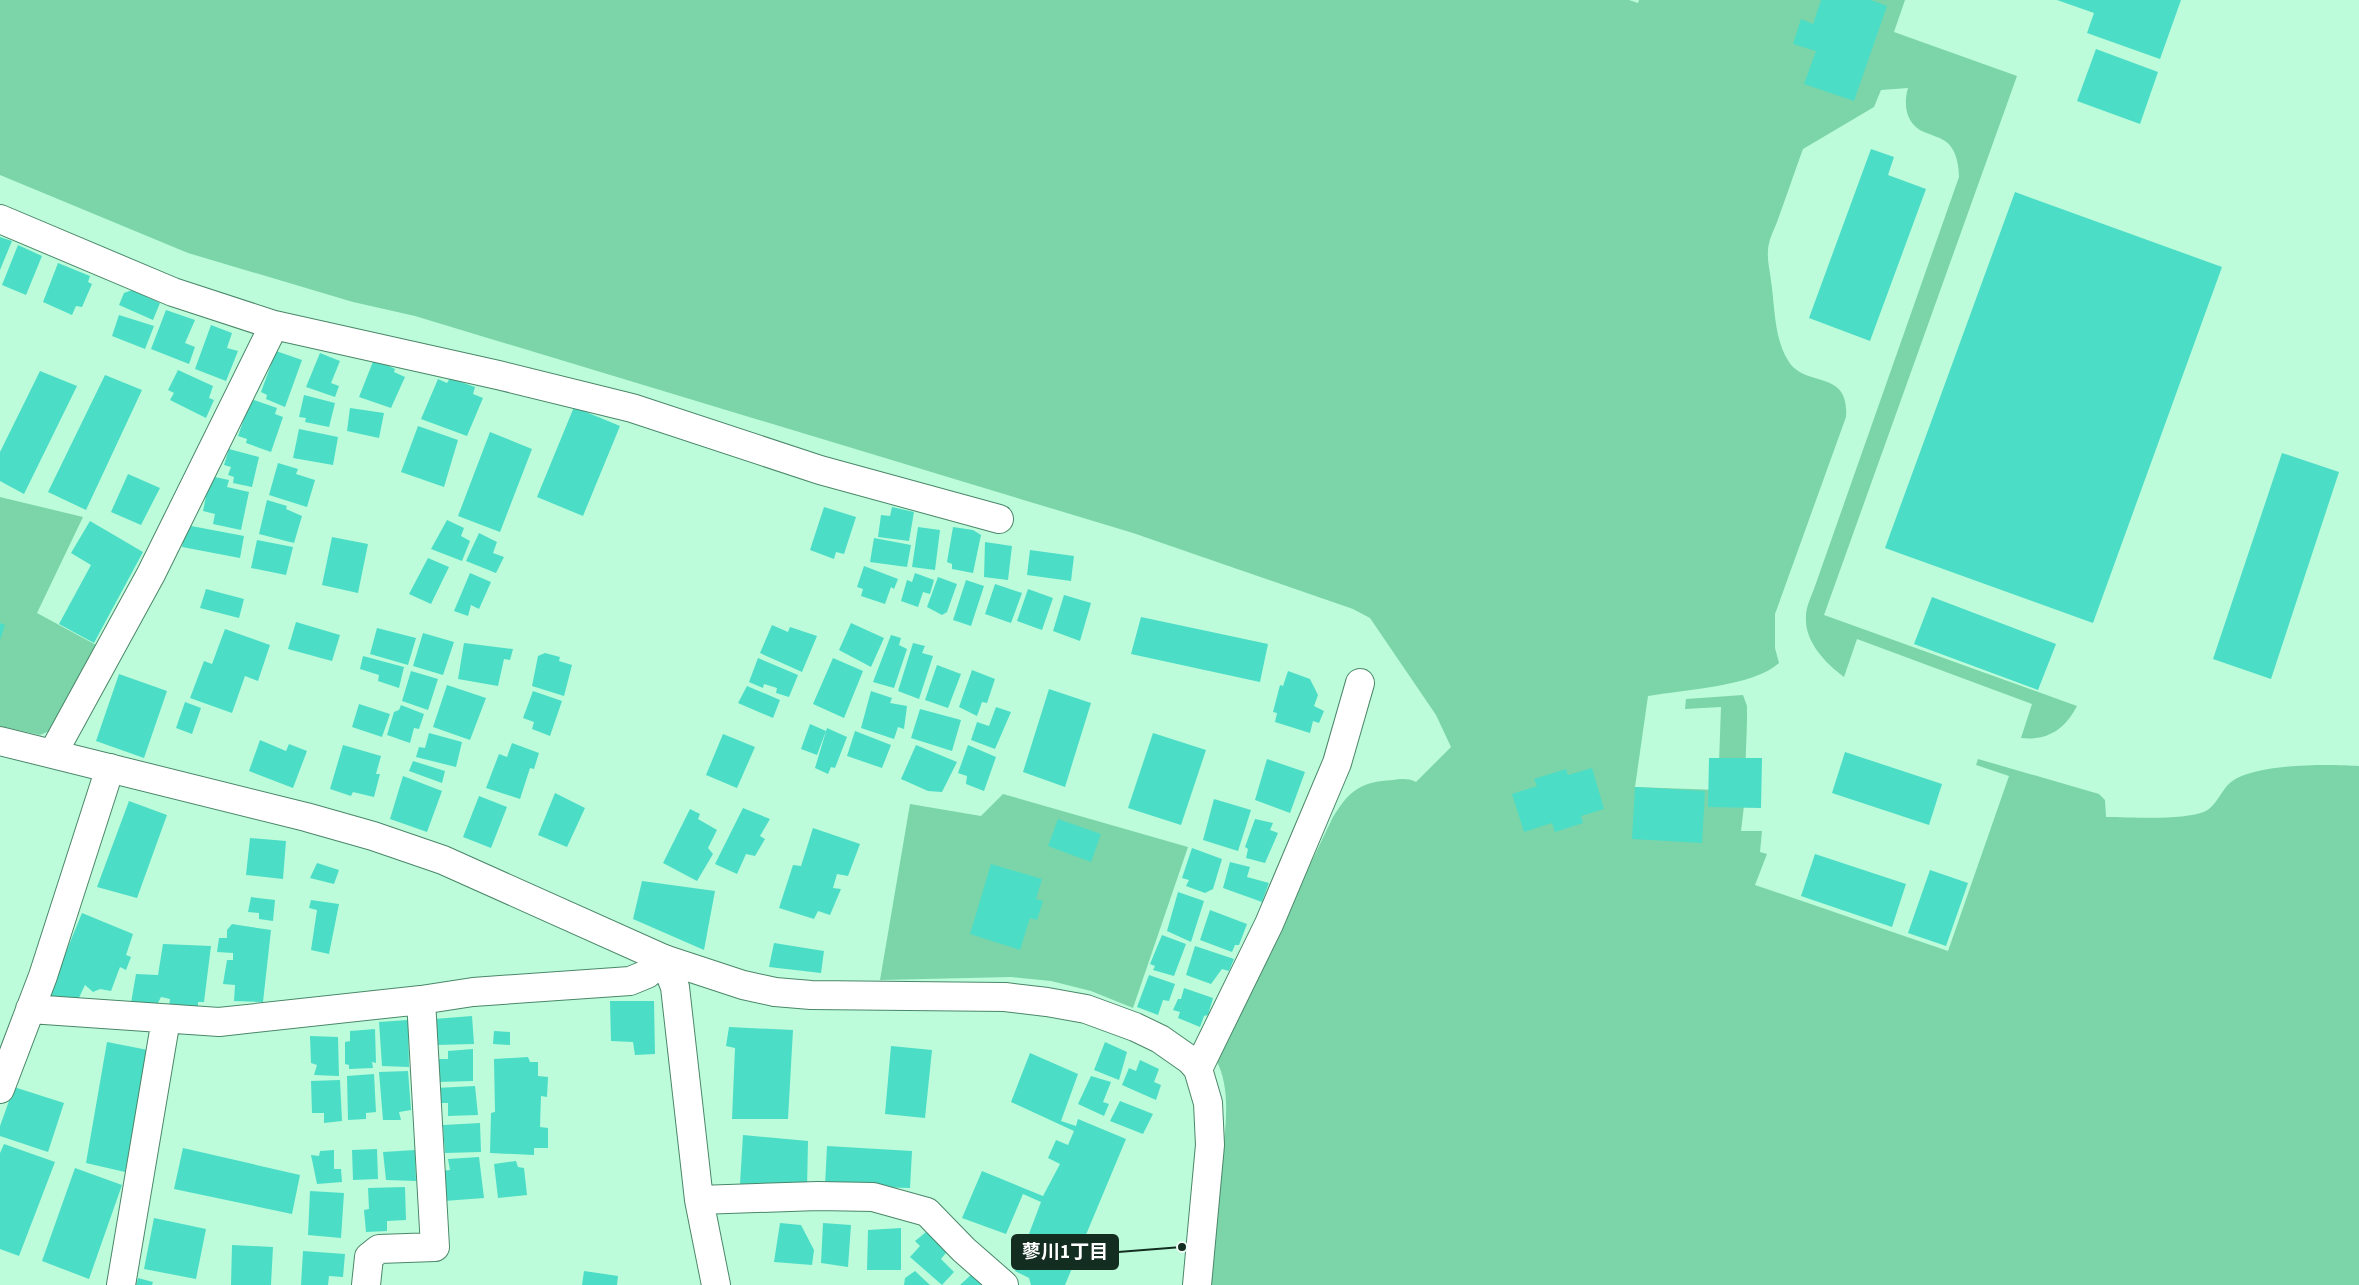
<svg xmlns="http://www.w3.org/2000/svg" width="2359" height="1285" font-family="'Source Sans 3','Noto Sans JP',sans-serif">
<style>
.green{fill:#7bd5a8}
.building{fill:#4cddc7}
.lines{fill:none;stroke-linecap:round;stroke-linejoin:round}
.street-casing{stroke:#4a8769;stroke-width:30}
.secondary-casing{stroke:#4a8769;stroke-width:30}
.street{stroke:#fff;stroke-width:28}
.secondary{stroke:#fff;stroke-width:28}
.leader{fill:none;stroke:#132d20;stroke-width:2}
.callout-dot{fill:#132d20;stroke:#f0fcf5;stroke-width:2}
.callout{fill:#132d20;stroke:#132d20;stroke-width:2}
.callout-label{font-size:19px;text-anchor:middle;font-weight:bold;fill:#fff}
</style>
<rect width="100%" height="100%" fill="#bcfcda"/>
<path class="green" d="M0 0H1629L1638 3 1639 0H1905L1894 32 2017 76 1824 615 2077 706C2065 729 2048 741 2021 738L2032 704 1857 639 1844 677C1825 663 1804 641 1806 616 1806 607 1811 597 1814 589L1959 177C1959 165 1956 148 1945 141 1939 137 1931 135 1924 132 1906 124 1903 105 1908 88L1881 90 1874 107 1803 149C1794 173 1786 198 1777 222 1774 230 1768 241 1768 251 1767 260 1770 271 1771 281 1775 307 1774 340 1789 362 1806 388 1850 369 1846 417L1775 614V648L1779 663C1755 686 1683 690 1648 696L1635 787 1718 790 1721 707 1685 709 1686 699 1743 695 1747 706V721L1744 806 1741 831H1762L1760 852 1767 854 1755 885 1948 951 2009 776 1976 765 1978 759 2099 794 2105 800 2106 817C2133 817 2183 821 2206 811 2216 806 2222 789 2231 782 2256 763 2328 764 2359 766V1285H1208C1211 1254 1213 1224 1217 1193 1221 1155 1236 1095 1216 1060L1333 817C1350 790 1360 782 1393 780 1400 779 1408 778 1416 782L1451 747 1436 715 1370 618 1353 609 1133 533 415 316 353 302 188 253 0 175Z
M0 497 83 517 37 613 96 645 52 730 40 735 0 726Z
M1003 794 1188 847 1133 1008 1091 991 1051 981 1011 977 880 980 910 804 981 816Z"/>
<path class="building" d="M1821 0H1871L1887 6 1854 101 1804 84 1816 51 1793 44 1801 19 1813 24Z
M2057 0H2181L2160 59 2087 33 2094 13Z
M2096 49 2158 72 2140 124 2077 101Z
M1871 149 1894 157 1888 175 1926 189 1870 341 1809 318Z
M2015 192 2222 267 2093 623 1885 548Z
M0 237 12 241 0 270Z
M18 245 42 256 26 295 2 285Z
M58 263 90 276 88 282 92 284 82 307 76 306 72 315 43 302Z
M132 290 160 303 153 320 119 305 124 293Z
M166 310 195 320 185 343 195 347 189 364 151 349Z
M119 315 154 326 145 349 112 336Z
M211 325 232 333 227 348 238 351 226 381 195 369Z
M276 351 302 360 285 407 266 399 267 395 261 392Z
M320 353 340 361 331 383 339 386 335 397 306 387Z
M374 359 395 369 394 372 405 377 391 408 359 397Z
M178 370 213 386 209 398 214 400 206 418 170 400 174 393 168 390Z
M40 371 77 386 24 494 0 481V452Z
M105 375 142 390 86 510 48 492Z
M450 378 475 387 473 394 483 398 467 436 421 419 438 379 447 383Z
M304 395 335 403 329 427 305 422 306 418 299 417Z
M251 399 277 408 275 414 283 417 271 452 246 443 247 439 238 436Z
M574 407 620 426 583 516 537 497Z
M350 408 384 413 379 438 347 431Z
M418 426 458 440 444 487 401 472Z
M299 429 338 437 333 465 293 458Z
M490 432 532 449 500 532 458 516Z
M229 449 259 457 252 487 233 483 234 477 228 475 231 467 224 465Z
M2282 453 2339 472 2271 679 2213 659Z
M278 463 298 469 296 474 315 480 307 507 269 495Z
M128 474 160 488 141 525 111 512Z
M210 476 229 480 227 487 249 492 241 530 213 524 215 514 203 511Z
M267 500 287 506 286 509 302 516 294 543 259 534Z
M824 507 856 517 844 554 836 552 834 559 810 550Z
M892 507 914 512 909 541 878 537 881 515 890 516Z
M447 520 464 528 461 536 470 541 462 561 431 549Z
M90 521 143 552 94 643 59 624 91 565 71 553Z
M186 525 244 536 240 558 182 547Z
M918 527 940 530 935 570 912 567Z
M953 527 973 530 981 535 973 573 952 569V564L947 562Z
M479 533 497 542 493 553 504 557 496 573 466 561Z
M332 537 368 544 358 593 322 585Z
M874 538 911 545 907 567 870 562Z
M257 540 293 547 286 575 251 568Z
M985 542 1012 546 1008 580 984 577Z
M1030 550 1074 556 1071 581 1027 575Z
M428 558 449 567 431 604 409 594Z
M864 566 898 579 894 589 891 587 885 604 861 596 863 589 857 587Z
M470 573 491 582 479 609 471 605 468 616 454 611Z
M915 573 934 580 930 594 923 592 918 607 901 601 907 580 912 582Z
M938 577 957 584 947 612 942 615 927 607Z
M966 580 984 586 971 626 953 620Z
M995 584 1022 593 1011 623 985 614Z
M206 589 244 599 239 618 200 608Z
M1028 589 1053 598 1042 630 1017 621Z
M1064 595 1091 603 1080 641 1053 631Z
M1932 597 2056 644 2038 690 1914 644Z
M1141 617 1268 644 1260 682 1131 654Z
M296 622 340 635 332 661 288 649Z
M0 623 5 625 0 640Z
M851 623 884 638 871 667 839 650Z
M772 625 788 632 790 627 817 636 802 672 760 653Z
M377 628 416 638 408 665 370 654Z
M225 629 270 645 258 681 245 676 232 713 190 698 204 661 212 664Z
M423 633 454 642 443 675 413 666Z
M891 635 901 638 899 645 907 649 894 688 873 682Z
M464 643 513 649 510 660 504 659 498 686 458 679Z
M913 643 925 646 922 653 933 656 919 699 898 691Z
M545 653 560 657 559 661 572 665 564 696 532 686 538 656Z
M363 656 404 667 399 688 378 681 379 675 360 669Z
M758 658 798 675 789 697 776 693 777 688 764 684 763 688 749 682Z
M833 658 863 671 844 718 813 704Z
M937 665 961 674 948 708 925 700Z
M972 670 995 679 987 703 982 702 977 716 959 707Z
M411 671 438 679 428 710 402 701Z
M1288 671 1310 679 1318 695 1314 706 1324 711 1319 723 1313 721 1310 733 1275 722 1277 713 1273 712 1280 685 1283 686Z
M119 674 167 691 144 758 96 741Z
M447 685 486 698 470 740 433 727Z
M747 686 780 700 773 718 738 703Z
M1049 689 1091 703 1065 787 1023 772Z
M533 691 562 701 550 736 532 729 534 722 523 718Z
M871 691 892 698 890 703 907 706 904 729 898 727 894 739 861 728Z
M185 702 201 708 192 734 176 728Z
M359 704 390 714 382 737 352 727Z
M401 705 424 714 419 729 414 728 410 743 387 735 394 712 399 710Z
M996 707 1011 712 995 749 971 740 977 722 989 726Z
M920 709 961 720 952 751 911 738Z
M810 724 826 731 817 755 801 749Z
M827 728 847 737 835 768 831 767 828 774 815 768Z
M855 731 891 745 882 768 847 756Z
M429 733 462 742 456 767 416 757 419 747 425 748Z
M1153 733 1206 750 1181 825 1128 808Z
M723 734 755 747 737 788 706 775Z
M260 740 286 751 289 744 307 751 293 788 249 771Z
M512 743 539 753 534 769 530 768 520 799 486 788 499 754 507 757Z
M343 745 381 756 376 774H380L374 797 353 792 351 796 330 789Z
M916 745 957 762 942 792 928 791 901 779Z
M968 745 996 757 984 791 966 784 967 776 958 773Z
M1845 752 1942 784 1929 825 1832 793Z
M1709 758H1762L1761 808 1708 807Z
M1267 759 1305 772 1290 813 1255 800Z
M413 761 445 771 442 783 409 771Z
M1592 768 1604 809 1581 816 1583 823 1555 832 1552 823 1524 832 1512 794 1537 786 1534 779 1566 769 1568 775Z
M403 776 442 791 427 832 390 819Z
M1635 787 1705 791 1702 843 1632 839Z
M555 793 585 808 567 847 538 835Z
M479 796 507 807 491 848 463 837Z
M1214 799 1251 810 1238 851 1203 840Z
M129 801 167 815 137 898 97 887Z
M743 808 770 819 760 836 765 839 755 856 746 854 737 874 715 864Z
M690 809 700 814 698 819 717 830 708 848 713 854 697 881 663 863Z
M1058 819 1101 834 1091 862 1048 846Z
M1255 819 1273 823 1270 830 1278 833 1265 863 1246 858 1248 849 1245 847Z
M813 828 860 844 848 876 837 874 833 888 841 889 830 915 818 911 814 919 779 908 793 865 801 866Z
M250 838 286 841 283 879 246 875Z
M1192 848 1222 859 1213 889 1205 893 1186 886 1189 880 1182 878Z
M1815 854 1906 884 1892 927 1801 896Z
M1230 862 1250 867 1247 877 1269 883 1262 902 1223 888Z
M317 863 339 870 334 884 310 878Z
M991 864 1042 879 1036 899 1043 901 1037 920 1030 918 1020 950 970 934Z
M1930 870 1968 883 1946 946 1908 933Z
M642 881 715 891 704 950 633 919Z
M1178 892 1204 901 1191 942 1167 931Z
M251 897 275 900 273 921 259 919V913L248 912Z
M311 900 339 904 329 954 311 950 317 910 309 908Z
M1210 910 1247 924 1239 945H1235L1232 952 1200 940Z
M82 913 133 934 126 955 131 957 126 970 120 967 111 991 100 989 93 992 85 985 76 1004 48 996Z
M232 924 271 930 263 1002 234 1001 235 985 223 984 227 960H233V953L217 952 219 938H227V930Z
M1162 935 1186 944 1174 976 1153 970 1155 966 1150 964Z
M774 943 824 951 821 973 769 967Z
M163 944 211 946 204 1002H198V1009L169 1007 170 999 161 997 157 1005 131 1003 136 974 158 975Z
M1195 946 1234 959 1229 971 1222 969 1211 984 1186 975Z
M1149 975 1175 984 1169 1001 1163 1000 1158 1015 1137 1007Z
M1184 988 1213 998 1208 1015 1204 1016 1200 1027 1178 1018 1180 1012 1173 1010 1178 999H1181Z
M610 1001H654L655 1054 635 1055 633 1042 611 1041Z
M472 1016 474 1044 436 1045 434 1019Z
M408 1020 409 1067 382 1066 379 1022Z
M729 1027 793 1030 788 1119H732L735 1048 726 1046Z
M375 1029 376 1063 372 1062 373 1068 349 1069V1065L345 1064V1042L350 1041V1031Z
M494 1031 510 1032V1045L493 1044Z
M310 1036 338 1037 339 1076 314 1075 317 1065 311 1063Z
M107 1042 148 1050 125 1172 86 1163Z
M1105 1042 1127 1052 1119 1080 1094 1070Z
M891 1046 932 1050 925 1118 885 1114Z
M473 1049V1081L437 1082 436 1059H448V1051Z
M1030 1053 1078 1074 1061 1121 1076 1126 1078 1119 1126 1139 1065 1285H1031L1029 1278 1015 1271 1041 1202 1023 1194 1006 1234 962 1218 982 1171 1043 1196 1060 1164 1048 1158 1056 1140 1068 1145 1074 1131 1011 1102Z
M528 1057 530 1062H538V1076L548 1077 547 1097 541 1096 540 1127 548 1128V1148H534V1155L490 1153 491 1113 495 1112 494 1059Z
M1140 1060 1159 1069 1154 1082 1161 1085 1156 1100 1122 1085 1129 1068 1136 1071Z
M408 1071 411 1110 399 1112 401 1120H383L379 1072Z
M374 1074 376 1112 366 1113V1119L348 1120 347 1076Z
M1091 1076 1111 1082 1103 1102 1109 1104 1104 1116 1078 1104Z
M340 1080 342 1121 324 1123V1113H312L311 1081Z
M475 1086 478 1115 448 1116V1103H438L436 1088Z
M14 1087 64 1103 48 1152 0 1136V1126Z
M1120 1101 1153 1114 1143 1134 1110 1121Z
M480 1123 481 1152 445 1153 443 1125Z
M743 1135 808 1141 807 1189 740 1184Z
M4 1144 55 1162 19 1256 0 1249V1153Z
M827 1146 912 1151 910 1188 825 1186Z
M183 1148 300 1175 292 1214 174 1189Z
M377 1149 378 1179 353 1180 352 1150Z
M334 1150V1169H341L342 1182 317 1184 311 1155 319 1156 320 1151Z
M415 1150 416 1181 386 1180 383 1152Z
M479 1157 484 1198 444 1201 441 1171 450 1170 448 1159Z
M516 1161 518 1167 524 1168 527 1195 498 1198 494 1164Z
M75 1168 122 1185 89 1279 42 1261Z
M405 1187 406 1220 387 1221V1231L366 1232 364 1210 369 1209 368 1188Z
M310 1191 344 1193 341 1238 308 1235Z
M154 1218 206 1229 196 1279 144 1269Z
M780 1223 801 1225 814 1250 812 1265 774 1262Z
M823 1223 851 1225 848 1267 821 1263Z
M901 1228V1270H867L868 1230Z
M931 1228 950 1248 941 1259 954 1272 942 1285 910 1257 920 1246 915 1241Z
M232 1245 273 1247 271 1285H231Z
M303 1251 345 1254 343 1277 329 1276 328 1285H301Z
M584 1271 618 1276 617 1285H582Z
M915 1271 930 1285H904L905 1278Z
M973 1273 984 1285H960Z
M138 1278 153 1282 152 1285H136Z"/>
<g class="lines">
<defs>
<path id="street" d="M0 219 173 292 274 325 498 375 632 408 820 470 999 519
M53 753 151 574 274 325
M30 1009 219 1022 421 1000 473 992 630 981 647 974 664 959 675 987 699 1200 716 1285
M1198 1069 1269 924 1337 763 1360 683
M0 1089 43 976 110 768
M699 1200 818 1196 873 1197 927 1212 964 1250 1004 1285
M121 1285 166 1019
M366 1285 369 1257 379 1249 435 1247 421 1000"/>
<path id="secondary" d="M0 741 306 817 373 836 443 860 664 959 743 985 775 992 811 995 1005 997 1047 1002 1086 1009 1135 1027 1160 1039 1190 1060 1198 1069 1208 1103 1210 1145 1197 1285"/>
</defs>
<use href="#street" class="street-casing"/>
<use href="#secondary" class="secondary-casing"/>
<use href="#street" class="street"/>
<use href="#secondary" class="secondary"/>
</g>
<path class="leader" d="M1182 1247L1118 1252"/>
<circle class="callout-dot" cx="1182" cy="1247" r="5"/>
<rect class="callout" x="1012" y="1235" width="106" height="34" rx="5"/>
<g class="callout-label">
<text x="1065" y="1258">蓼川1丁目</text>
</g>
</svg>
